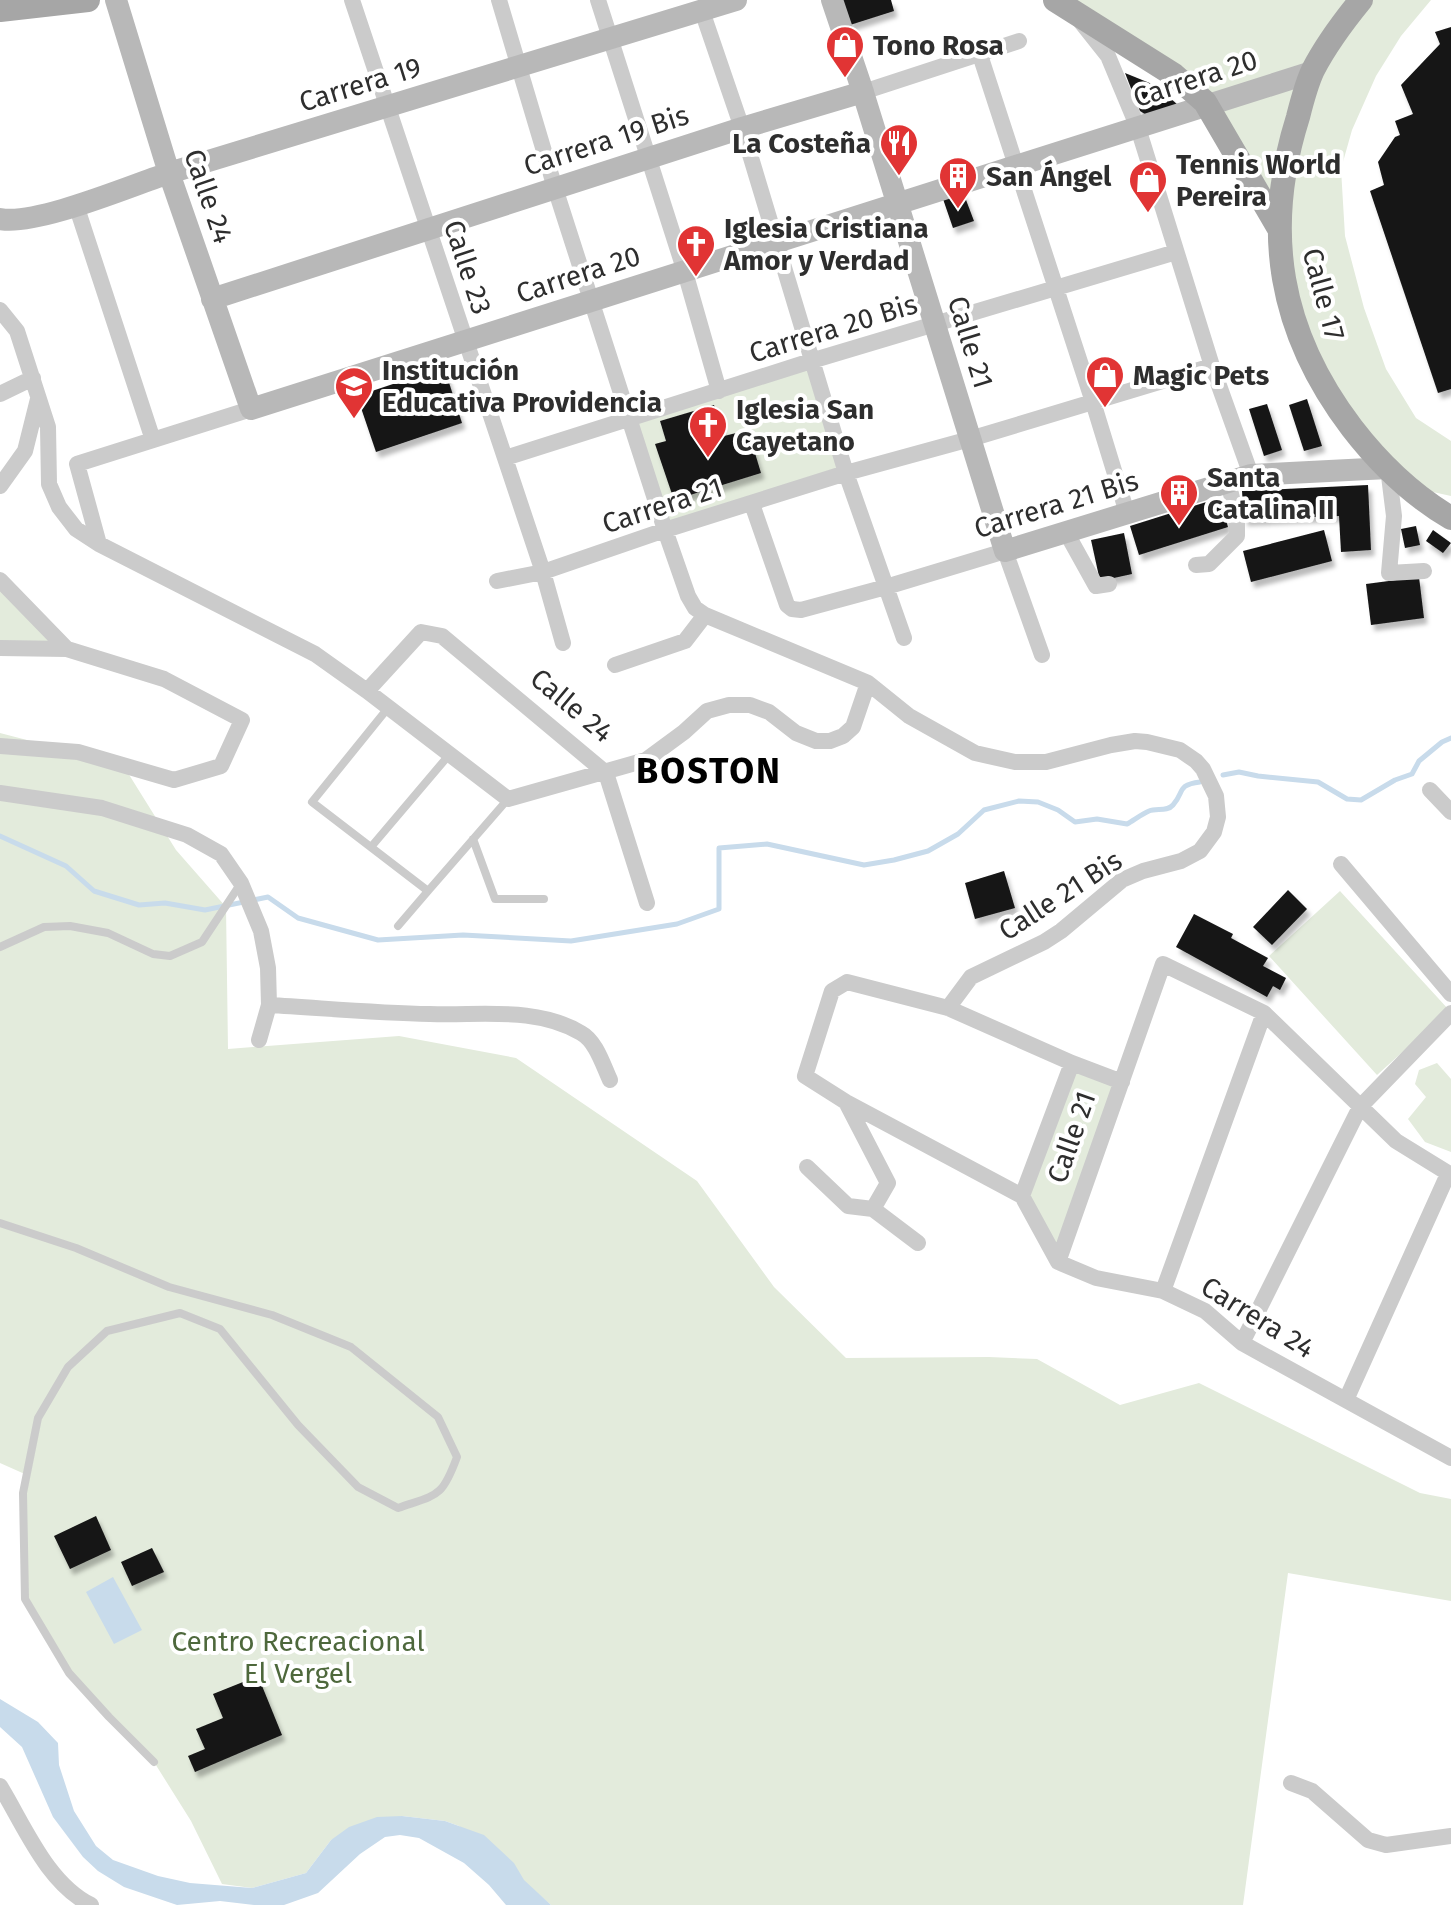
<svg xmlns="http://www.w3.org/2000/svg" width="1451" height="1905" font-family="'Fira Sans',sans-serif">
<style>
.green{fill:#e3ebdc;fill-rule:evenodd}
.water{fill:#c8dbeb}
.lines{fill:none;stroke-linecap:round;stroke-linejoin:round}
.stream{stroke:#c8dbeb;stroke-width:5}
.building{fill:#151515;filter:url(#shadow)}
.lane{stroke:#cbcbcb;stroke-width:8}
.street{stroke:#cbcbcb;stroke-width:16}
.secondary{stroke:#b8b8b8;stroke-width:22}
.primary{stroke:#a6a6a6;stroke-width:24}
.labels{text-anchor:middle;stroke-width:8;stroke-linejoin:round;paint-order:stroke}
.poi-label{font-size:28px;font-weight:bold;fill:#2e2e2e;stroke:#fff;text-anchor:start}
.street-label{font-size:28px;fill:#2e2e2e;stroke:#fff}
.park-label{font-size:28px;fill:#4e683c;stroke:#fff}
.district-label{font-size:36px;font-weight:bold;letter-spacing:2px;fill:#000;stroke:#fff}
</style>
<defs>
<filter id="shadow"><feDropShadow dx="3.5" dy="6" stdDeviation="2" flood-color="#0004"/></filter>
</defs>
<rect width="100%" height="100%" fill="#fff"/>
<path class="green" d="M1055 0H1431L1401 36 1376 76 1352 130 1341 169 1345 236 1364 308 1386 369 1416 418 1451 441V496L1406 486 1312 364 1278 227 1208 106Z
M811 361 846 473 665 530 629 418ZM713 406 724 436 748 430 760 473 675 500 656 445 666 441 660 421Z
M0 580 67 649 0 648Z
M0 733 123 765 176 850 226 907 228 1049 399 1036 516 1058 697 1181 774 1287 846 1358 989 1357 1037 1359 1120 1405 1199 1383 1420 1493 1451 1499V1601L1288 1573 1243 1905H551L459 1826 445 1821 402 1816 331 1840 306 1873 252 1888 222 1884 191 1821 154 1762 69 1673 25 1599 27 1475 0 1463Z
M1340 891 1449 1010 1377 1075 1269 956Z
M1072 1063 1122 1082 1058 1262 1022 1196Z
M1437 1063 1451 1079V1152L1425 1142 1408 1119 1426 1097 1415 1084 1419 1070Z"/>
<path class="water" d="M113 1577 142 1630 114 1644 86 1592Z
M0 1699 38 1722 58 1743 59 1765 74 1811 96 1846 113 1860 158 1876 190 1883 252 1888 306 1873 331 1840 349 1827 377 1817 402 1816 445 1821 484 1835 514 1863 524 1880 551 1905H506L489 1885 464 1863 419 1838 400 1835 385 1837 360 1854 318 1893 284 1905H254L220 1901 177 1905 124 1887 98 1871 83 1857 53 1817 22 1747 0 1727Z"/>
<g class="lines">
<path class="stream" d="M1223 775 1239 772 1258 776 1318 782 1347 799 1361 800 1395 780 1412 774 1419 761 1442 742 1451 738
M0 836 66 866 94 891 139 905 165 903 205 910 268 897 298 918 378 940 463 935 571 941 677 924 719 909V848L767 844 864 865 894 860 928 851 958 834 984 810 1019 801 1038 802 1058 810 1075 822 1097 819 1127 824C1134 820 1142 814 1149 811 1157 808 1167 812 1173 805 1185 792 1176 785 1200 782"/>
</g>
<path class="building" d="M841 0H891L894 11 850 25Z
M1451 27V389L1438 393 1370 191 1384 185 1378 162 1395 137 1400 135 1395 121 1413 114 1401 85 1440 44 1435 32Z
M1125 73 1157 86 1179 106 1148 116 1140 111Z
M963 192 974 221 953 228 943 199Z
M444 367 462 423 376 452 357 396Z
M1307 399 1322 446 1304 451 1289 405Z
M1267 404 1282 450 1264 456 1249 409Z
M714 405 724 436 748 430 761 473 674 500 655 444 666 441 660 421Z
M1368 485 1371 550 1341 552 1339 516 1244 520 1242 491Z
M1219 498 1228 527 1139 555 1130 526Z
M1416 526 1420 545 1405 548 1401 529Z
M1324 530 1332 561 1251 582 1243 551Z
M1433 530 1451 543 1443 553 1426 541Z
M1124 533 1132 574 1100 581 1091 540Z
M1419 577 1424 618 1371 625 1366 584Z
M1004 871 1015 908 975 919 965 883Z
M1288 890 1307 909 1272 945 1253 927Z
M1194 914 1233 934 1231 938 1268 958 1263 966 1286 978 1280 990 1273 986 1267 997 1176 947Z
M96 1516 111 1550 70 1569 54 1536Z
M152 1548 164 1572 132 1586 121 1562Z
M258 1676 282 1735 195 1772 188 1756 205 1749 196 1729 223 1718 213 1694Z"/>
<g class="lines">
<path class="lane" d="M388 708 312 802 428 891 398 926
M473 839 495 899H544
M371 847 449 755
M428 891 508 799
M0 947 44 927 70 926 108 933 153 954 170 956 202 942 241 883
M0 1223 76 1248 169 1287 272 1315 351 1347 438 1417 457 1457C442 1498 438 1494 398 1508L358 1487 298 1425 220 1329 180 1313 107 1331 68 1367 38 1418 23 1493 25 1599 69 1673 109 1717 154 1762"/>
<path class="street" d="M352 0 505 458 543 572 563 643
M499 0 555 188 665 530 688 596 695 608 705 615 868 683
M598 0 685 272 719 391
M702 11 742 128 846 473 904 638
M1081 22 1108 56 1138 128 1212 366 1251 475
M980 55 1093 402 1127 513
M863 92 1019 41
M76 205 153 440
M0 310 17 331 48 427 49 484 59 507 76 529 99 544 315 654 367 691 508 799 646 760 684 732 707 711 729 705H750L769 712 796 733 816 741H830L843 736 853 727 868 683 909 716 975 753 1015 762H1046L1111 745 1135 741 1147 742 1180 750 1196 761 1203 769 1216 796 1218 817 1214 832 1200 851 1181 861 1143 871 1122 880 1061 931 1044 942 971 977 948 1008
M0 394 33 378
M505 458 811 361 1176 252
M1388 468 1394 516 1389 573 1424 571
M0 486 25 451 38 399
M752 504 787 605 792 609 801 610 886 587 1005 551 1042 655
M1066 532 1096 586 1109 584
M99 544 77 464 251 409
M1196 565 1209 564 1237 536V518L1228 482
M0 580 67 649
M497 581 543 572 665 530 846 473 970 439 1212 366
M0 648 67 649 164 679 242 720 221 766 174 780 78 752 0 746
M615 665 685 641 705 615
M367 691 421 632 442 636 606 773
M606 773 647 903
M1430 790 1451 812
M0 793 102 808 187 835 221 854 241 883 261 931 268 968 269 1005 259 1040
M1341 864 1451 994
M269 1005C322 1008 376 1013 430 1014 480 1016 536 1006 581 1033 596 1041 603 1065 610 1080
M1122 1082 1072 1063 948 1008 847 982 832 991 805 1076 846 1102 1022 1196 1058 1262 1096 1278 1163 1291 1205 1311 1242 1343 1451 1458
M807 1167 848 1206 873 1209 888 1183 846 1102
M1022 1196 1072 1063
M873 1209 918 1243
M1058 1262 1163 964 1264 1013 1396 1141 1451 1175
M1163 1291 1264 1013
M1242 1343 1360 1107 1451 1013
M1346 1400 1448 1174
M1291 1783 1312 1791 1368 1840 1386 1845 1451 1836
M0 1786C25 1827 47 1883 91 1905"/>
<path class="secondary" d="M116 0 169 173 251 409 1312 72
M832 0 861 86 1005 551 1251 475 1388 468
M0 219C36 226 130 186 169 173L736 0
M212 299 742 128 863 92"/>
<path class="primary" d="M1055 0 1174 75 1205 102 1278 227
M1361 0C1343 22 1326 45 1313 70 1306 85 1302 101 1298 117 1262 231 1279 332 1352 428 1379 463 1412 495 1451 518
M0 10 88 0"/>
</g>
<defs>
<symbol id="shop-pin" viewBox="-11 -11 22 30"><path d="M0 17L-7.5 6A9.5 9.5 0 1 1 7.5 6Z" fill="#e13434" stroke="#fff"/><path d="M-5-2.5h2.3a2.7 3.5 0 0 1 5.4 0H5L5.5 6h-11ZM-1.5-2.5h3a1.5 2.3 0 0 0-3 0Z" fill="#fff"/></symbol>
<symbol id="restaurant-pin" viewBox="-11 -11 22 30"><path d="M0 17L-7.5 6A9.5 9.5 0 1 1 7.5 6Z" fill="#e13434" stroke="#fff"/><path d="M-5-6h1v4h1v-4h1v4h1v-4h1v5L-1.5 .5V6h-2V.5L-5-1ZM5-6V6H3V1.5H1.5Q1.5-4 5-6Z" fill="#fff"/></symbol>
<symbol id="building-pin" viewBox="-11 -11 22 30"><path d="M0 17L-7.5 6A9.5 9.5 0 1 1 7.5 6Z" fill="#e13434" stroke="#fff"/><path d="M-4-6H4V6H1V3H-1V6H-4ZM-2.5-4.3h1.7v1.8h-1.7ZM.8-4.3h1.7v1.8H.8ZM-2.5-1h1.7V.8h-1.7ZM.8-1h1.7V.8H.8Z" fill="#fff"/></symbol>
<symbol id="church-pin" viewBox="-11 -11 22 30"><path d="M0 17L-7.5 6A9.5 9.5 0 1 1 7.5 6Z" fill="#e13434" stroke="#fff"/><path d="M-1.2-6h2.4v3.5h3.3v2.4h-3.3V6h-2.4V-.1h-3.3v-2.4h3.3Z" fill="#fff"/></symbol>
<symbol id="school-pin" viewBox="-11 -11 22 30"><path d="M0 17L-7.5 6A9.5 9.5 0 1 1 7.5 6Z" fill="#e13434" stroke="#fff"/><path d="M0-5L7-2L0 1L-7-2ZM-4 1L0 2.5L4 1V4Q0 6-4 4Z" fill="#fff"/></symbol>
</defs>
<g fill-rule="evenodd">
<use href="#shop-pin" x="823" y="23" width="44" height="60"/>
<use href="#restaurant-pin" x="877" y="121" width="44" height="60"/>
<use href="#building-pin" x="936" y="154" width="44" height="60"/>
<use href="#shop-pin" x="1126" y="158" width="44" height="60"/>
<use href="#church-pin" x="674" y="222" width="44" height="60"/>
<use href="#shop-pin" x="1083" y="353" width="44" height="60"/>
<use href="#school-pin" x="332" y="364" width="44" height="60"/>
<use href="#church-pin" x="686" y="403" width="44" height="60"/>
<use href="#building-pin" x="1157" y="471" width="44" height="60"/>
</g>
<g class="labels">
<g class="poi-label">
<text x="873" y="55">Tono Rosa</text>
<text x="871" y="153" text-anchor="end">La Costeña</text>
<text x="1176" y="174">Tennis World<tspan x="1176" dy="32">Pereira</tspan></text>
<text x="986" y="186">San Ángel</text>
<text x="724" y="238">Iglesia Cristiana<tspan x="724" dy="32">Amor y Verdad</tspan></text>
<text x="382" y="380">Institución<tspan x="382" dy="32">Educativa Providencia</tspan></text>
<text x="1133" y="385">Magic Pets</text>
<text x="736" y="419">Iglesia San<tspan x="736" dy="32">Cayetano</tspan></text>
<text x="1207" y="487">Santa<tspan x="1207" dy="32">Catalina II</tspan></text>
</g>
<g class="street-label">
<text transform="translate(1195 78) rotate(-18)" y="10">Carrera 20</text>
<text transform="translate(360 84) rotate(-17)" y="10">Carrera 19</text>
<text transform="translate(606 140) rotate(-18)" y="10">Carrera 19 Bis</text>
<text transform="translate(209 196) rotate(71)" y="10">Calle 24</text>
<text transform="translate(468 267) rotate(72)" y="10">Calle 23</text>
<text transform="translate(578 274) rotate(-18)" y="10">Carrera 20</text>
<text transform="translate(1324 294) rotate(75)" y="10">Calle 17</text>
<text transform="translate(833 328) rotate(-17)" y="10">Carrera 20 Bis</text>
<text transform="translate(971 342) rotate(73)" y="10">Calle 21</text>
<text transform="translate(1056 504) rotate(-17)" y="10">Carrera 21 Bis</text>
<text transform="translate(662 505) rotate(-18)" y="10">Carrera 21</text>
<text transform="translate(572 705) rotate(40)" y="10">Calle 24</text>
<text transform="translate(1060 895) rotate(-33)" y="10">Calle 21 Bis</text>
<text transform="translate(1071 1137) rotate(-71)" y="10">Calle 21</text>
<text transform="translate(1258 1317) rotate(32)" y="10">Carrera 24</text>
</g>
<g class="park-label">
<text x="298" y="1651">Centro Recreacional<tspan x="298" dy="32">El Vergel</tspan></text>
</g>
<g class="district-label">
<text x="709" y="783">BOSTON</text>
</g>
</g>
</svg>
